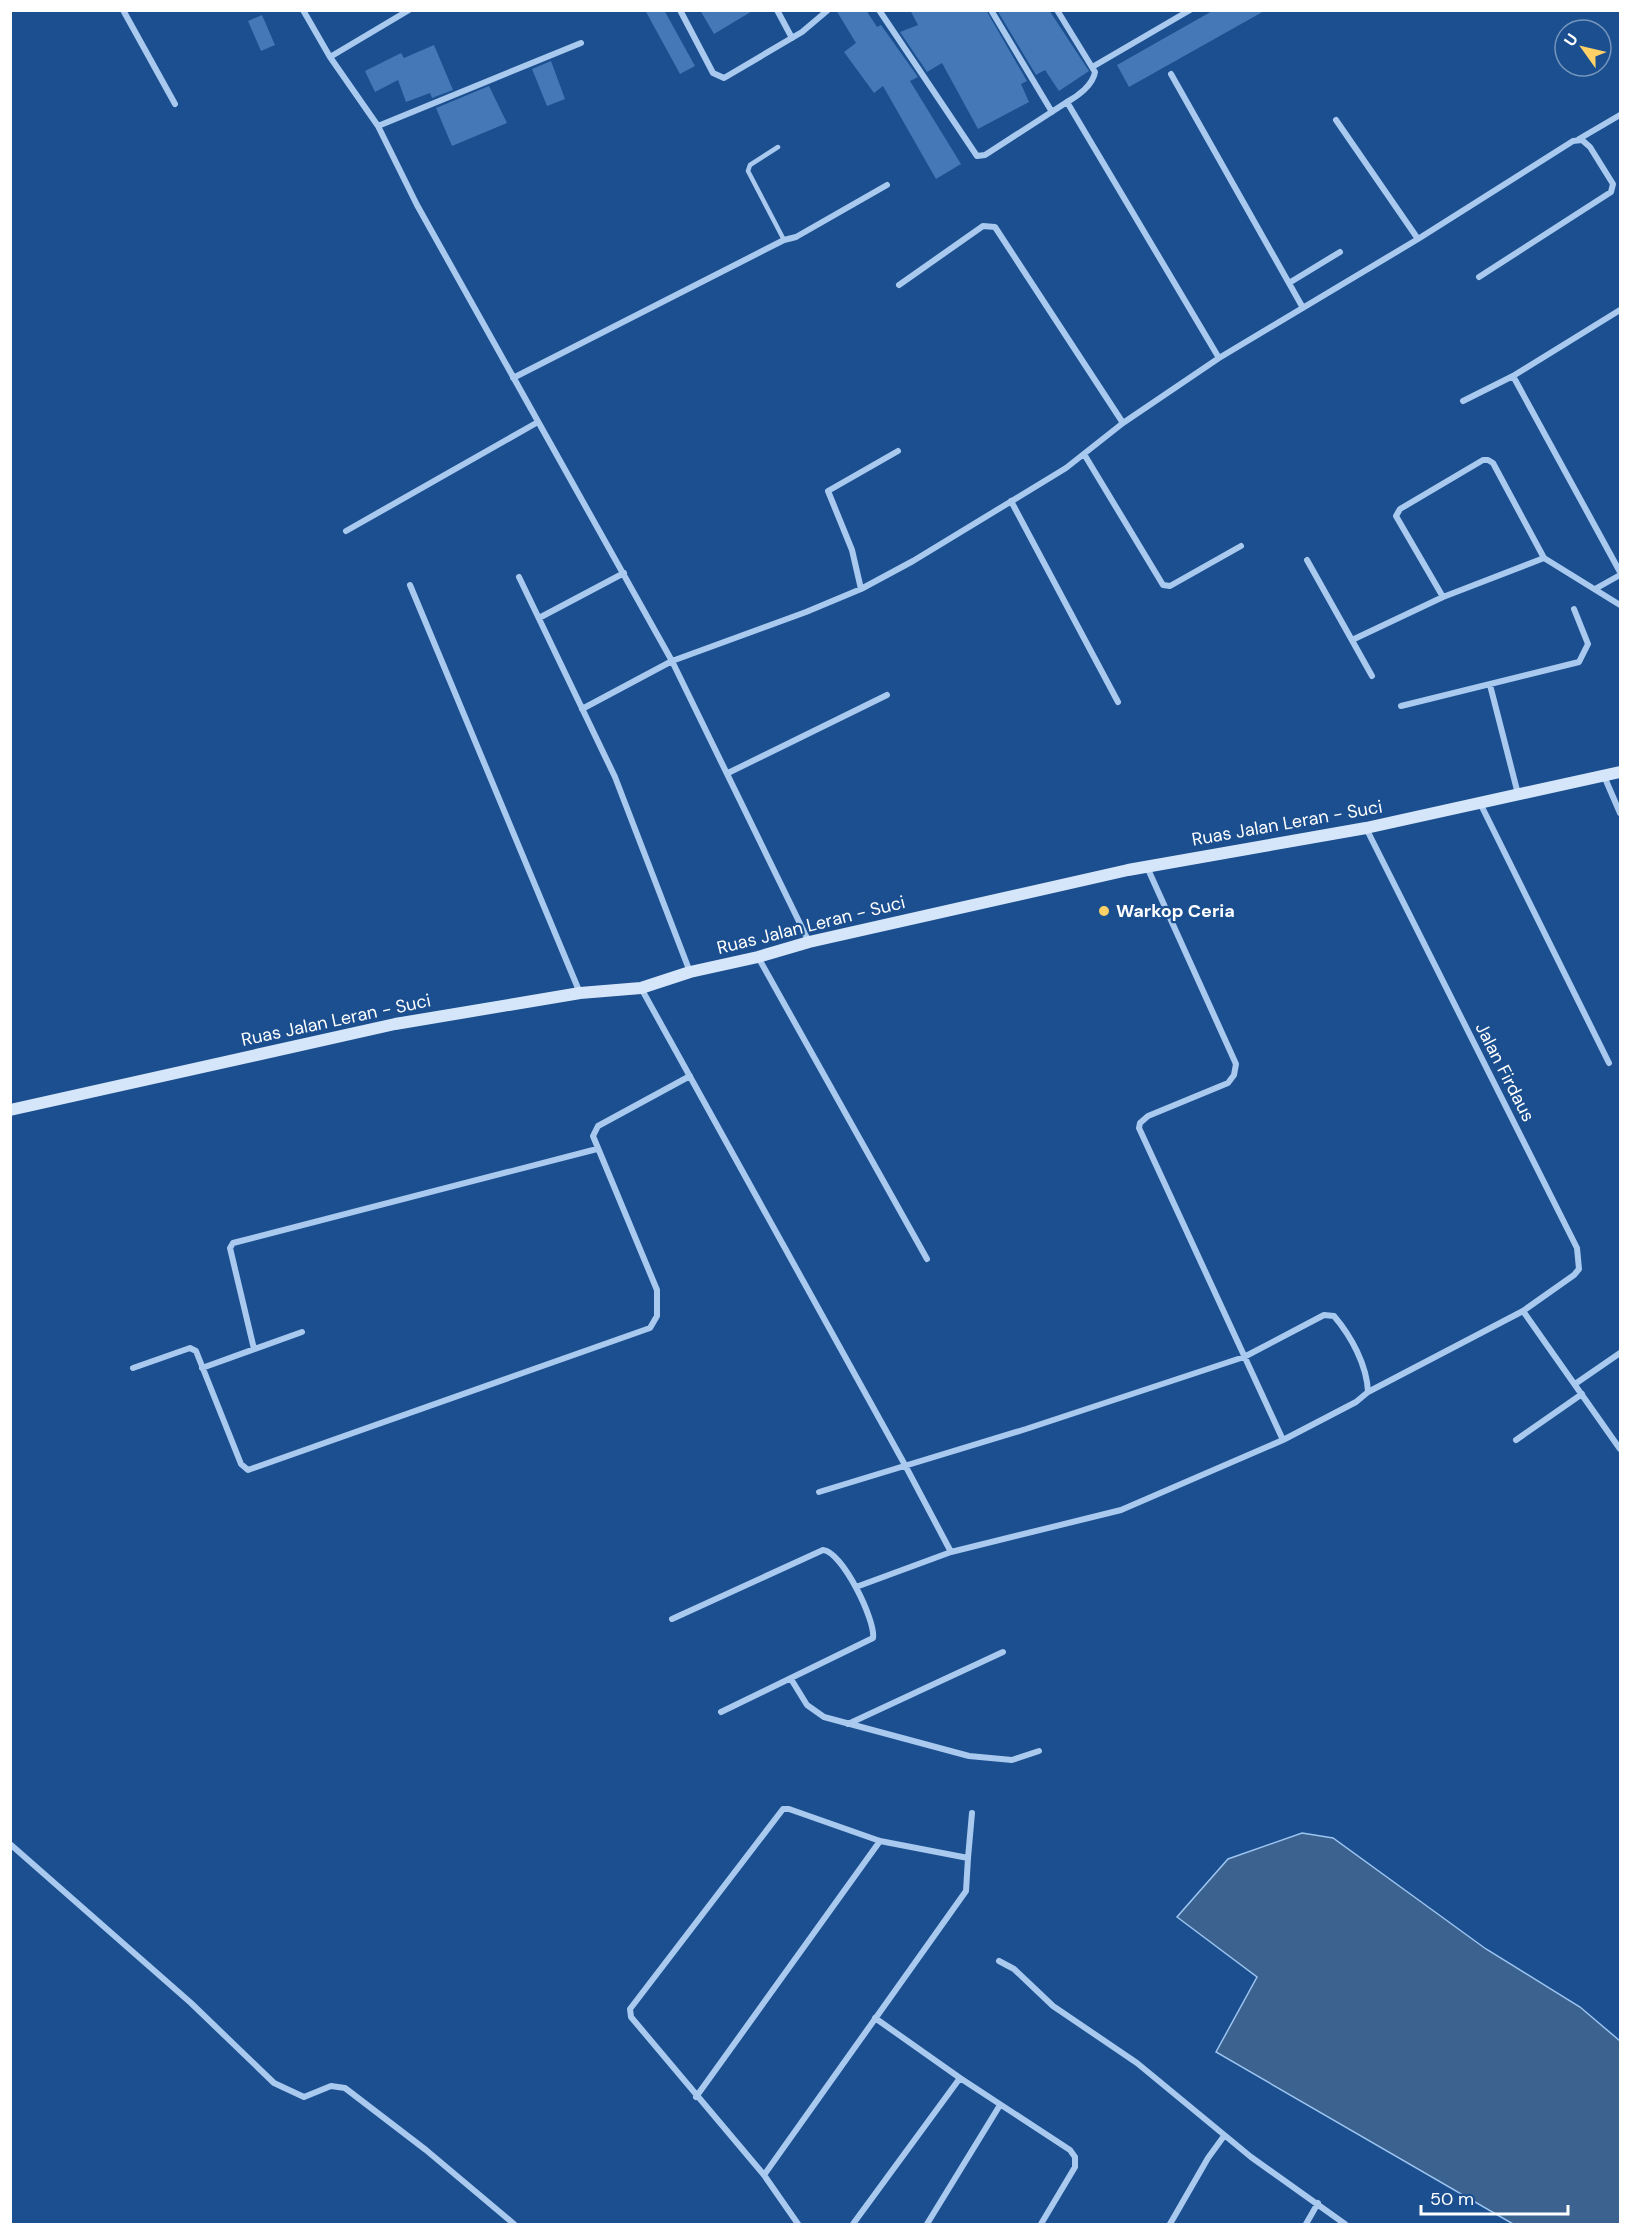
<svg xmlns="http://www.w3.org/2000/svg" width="1631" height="2235" font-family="'DM Sans',sans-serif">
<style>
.water{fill:#3c6290;stroke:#9cc4f0;stroke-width:1.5}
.building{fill:#4478b7}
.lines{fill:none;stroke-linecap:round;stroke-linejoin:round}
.service{stroke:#a9c9ee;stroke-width:4.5}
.minor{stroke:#a9c9ee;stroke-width:6}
.secondary{stroke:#d6e6fa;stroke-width:12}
.poi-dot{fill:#ffd166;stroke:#1b4f8f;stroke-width:2}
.labels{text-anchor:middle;stroke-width:4.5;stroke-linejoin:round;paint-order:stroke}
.street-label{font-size:18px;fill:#fff;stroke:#1b4f8f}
.poi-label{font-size:18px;font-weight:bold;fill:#fff;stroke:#1b4f8f;text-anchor:start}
</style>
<rect width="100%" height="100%" fill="#1b4f8f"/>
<path class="water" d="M1302 1833 1333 1838 1486 1949 1580 2007 1620 2041V2224H1513L1216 2052 1257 1977 1177 1917 1228 1859Z"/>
<path class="building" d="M645 10H664L695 66 680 74Z
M700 10H754L714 34Z
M836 10H866L877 27 881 25 918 77 910 81 961 164 936 179 883 86 874 93 844 52 856 43Z
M910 10H986L1027 81 1021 84 1029 102 978 129 942 63 927 72 900 32 918 25Z
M997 10H1049L1089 71 1059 91 1045 70 1036 75Z
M1214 10H1266L1129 87 1117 65Z
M262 15 275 45 261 51 248 21Z
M434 45 453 90 432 98 430 93 406 102 398 80 375 92 365 71 401 53 404 58Z
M551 61 565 99 547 106 532 69Z
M489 86 507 123 452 146 436 108Z"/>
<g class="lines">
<path class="service" d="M778 147 750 165 748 171 784 240"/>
<path class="minor" d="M123 10 175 104
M303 10 330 57 378 126 417 205 672 661 809 942
M680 10 713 73 724 78 802 32 828 10
M777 10 792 38
M879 10 977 156 985 155 1067 102
M991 10 1052 112
M1057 10 1095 72C1093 85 1078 96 1067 102L1219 358
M330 57 409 10
M1094 66 1190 10
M1171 74 1303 308
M1336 120 1418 239
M378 126 581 43
M1579 139 1620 115
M1289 283 1340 252
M899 285 983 226 995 227 1123 423
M1513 376 1620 572
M513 378 784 240 796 237 887 185
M1463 401 1513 376 1620 310
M1084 454 1163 585 1170 586 1241 546
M1011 501 1118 702
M346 531 538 422
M1307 560 1372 676
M519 577 615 777 690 972
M410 585 580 993
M861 589 852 550 828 491 898 451
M1595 589 1620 575
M1443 597 1396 516 1400 509 1483 460H1488L1493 463 1544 558
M539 618 624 573
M1352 640 1443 597 1544 558 1620 605
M1490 685 1518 794
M1401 706 1579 662 1588 644 1574 609
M582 709 672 661 806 612 861 589 913 561 1066 468 1123 423 1219 358 1418 239 1573 141 1582 140 1590 147 1613 184 1611 192 1479 277
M728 773 887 695
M1604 776 1620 813
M1480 803 1609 1063
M1366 828 1577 1248 1579 1269 1574 1275 1523 1311 1368 1392
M1147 867 1236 1064 1234 1075 1228 1083 1148 1116 1140 1123 1139 1128 1283 1440
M758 957 927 1259
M641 988 905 1465 951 1552
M1523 1311 1620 1449
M254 1349 230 1248 233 1243 597 1149
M133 1368 190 1348 196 1351 241 1464 248 1470 650 1328 657 1316V1290L593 1136 598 1126 690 1076
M202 1368 302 1332
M1575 1384 1620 1353
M1516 1440 1582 1394
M819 1492 1026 1429 1244 1357 1324 1315 1334 1316C1351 1336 1367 1365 1368 1392L1356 1402 1283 1440 1121 1510 951 1552 856 1587
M672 1619 823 1550C842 1551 876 1621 873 1638L721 1712
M791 1679 807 1705 824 1717 969 1756 1012 1760 1039 1751
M848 1724 1003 1652
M10 1844 191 2003 274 2083 304 2097 331 2086 345 2088 426 2150 514 2224
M968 1858 972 1813
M999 1961 1014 1969 1053 2006 1137 2063 1251 2157 1345 2224
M875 2018 960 2078 1070 2150 1075 2157V2167L1041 2224
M696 2097 880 1841
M764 2175 966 1891 968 1858 880 1841 789 1809H783L630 2009 631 2017 764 2175 798 2224
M853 2224 960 2078
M927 2224 1000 2105
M1170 2224 1208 2158 1224 2136
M1306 2224 1318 2203"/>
<path class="secondary" d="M10 1110 395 1024 580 993 641 988 690 972 758 957 809 942 1128 870 1366 828 1620 772"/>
</g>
<circle class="poi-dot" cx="1104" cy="911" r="6"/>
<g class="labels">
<g class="street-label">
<text transform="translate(1287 823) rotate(-10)" y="6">Ruas Jalan Leran - Suci</text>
<text transform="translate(811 925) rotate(-14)" y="6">Ruas Jalan Leran - Suci</text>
<text transform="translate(336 1020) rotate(-12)" y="6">Ruas Jalan Leran - Suci</text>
<text transform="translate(1505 1072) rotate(63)" y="6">Jalan Firdaus</text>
</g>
<g class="poi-label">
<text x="1116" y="917">Warkop Ceria</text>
</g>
</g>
<rect width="1631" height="2235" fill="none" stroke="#ffffff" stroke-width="24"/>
<g transform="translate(1583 48) rotate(304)"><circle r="28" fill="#1b4f8f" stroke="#7695bc" stroke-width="1.5"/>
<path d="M0-4.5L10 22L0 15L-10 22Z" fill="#ffd166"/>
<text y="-9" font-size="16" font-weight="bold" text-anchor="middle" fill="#ffffff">U</text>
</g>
<path d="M1421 2205v9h147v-9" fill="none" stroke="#ffffff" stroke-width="3"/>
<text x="1430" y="2205" font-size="18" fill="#ffffff" stroke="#1b4f8f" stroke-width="4.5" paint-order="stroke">50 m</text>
</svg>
